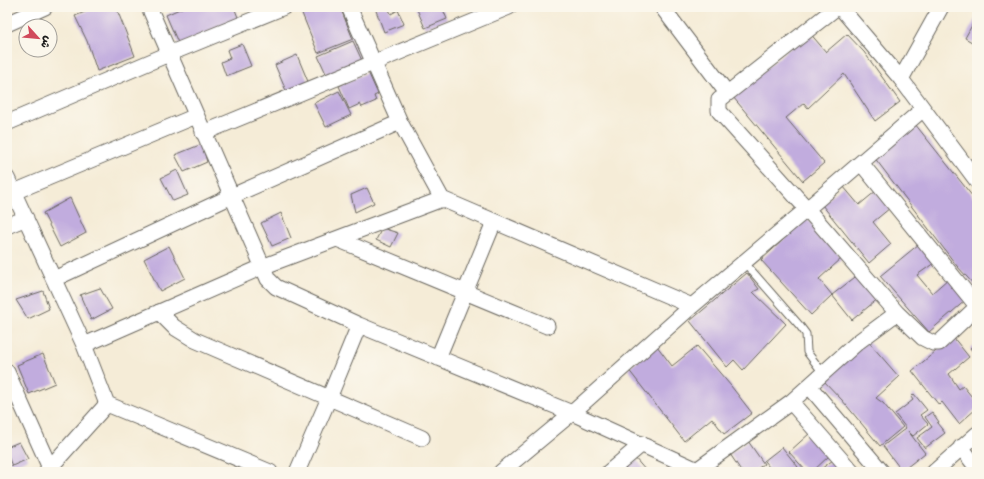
<svg xmlns="http://www.w3.org/2000/svg" width="984" height="479" font-family="Dekko,'Playpen Sans Arabic',sans-serif">
<style>
.building{fill:#c1acde}
.lines{fill:none;stroke-linecap:round;stroke-linejoin:round}
.service-casing{stroke:#68655d;stroke-width:9}
.minor-casing{stroke:#68655d;stroke-width:17}
.service{stroke:#fff;stroke-width:7}
.minor{stroke:#fff;stroke-width:15}
</style>
<rect width="100%" height="100%" fill="#fbf7ec"/>
<filter id="ink" filterUnits="userSpaceOnUse"><feTurbulence type="fractalNoise" baseFrequency=".025" numOctaves="2"/><feDisplacementMap in="SourceGraphic" scale="8" xChannelSelector="R" yChannelSelector="G"/><feConvolveMatrix kernelMatrix="1 2 1 2 8 2 1 2 1" color-interpolation-filters="sRGB"/></filter>
<filter id="wash" filterUnits="userSpaceOnUse"><feTurbulence type="fractalNoise" baseFrequency=".012" numOctaves="4" result="noise"/><feDisplacementMap in="SourceGraphic" scale="16" xChannelSelector="R" yChannelSelector="G"/><feGaussianBlur stdDeviation="0.9" result="paint"/><feColorMatrix in="noise" values="0 0 0 0 0 0 0 0 0 0 0 0 0 0 0 0 0 1.4 0 .05"/><feComposite in="paint" operator="in"/></filter>
<g filter="url(#wash)">
<rect width="100%" height="100%" fill="#f5ecd7"/>
<g id="blocks">
<path class="building" d="M97 7H116L135 56 97 71 87 41 75 16Z
M184 7H234L239 20 179 45 166 15Z
M311 7H340L353 39 318 53 301 11Z
M378 7H388L391 14 398 10 404 24 384 32 375 8Z
M416 7H442L447 19 425 28Z
M977 16V45L965 38Z
M809 32 826 52 847 34 864 52 900 102 875 121 844 74 808 108 804 103 786 118 824 163 803 181 733 97Z
M353 41 364 65 329 80 318 56Z
M242 44 251 66 226 76 221 62 230 58 227 50Z
M297 55 309 84 287 93 275 65Z
M368 72 378 94 374 96 376 101 362 107 360 104 349 109 339 86Z
M339 91 351 115 326 127 314 103Z
M915 124 977 202V288L957 266 874 157Z
M202 144 207 162 184 172 175 155Z
M177 170 188 195 173 201 161 178Z
M843 186 859 205 876 191 890 208 873 222 891 244 869 263 822 205Z
M367 188 374 203 355 212 351 195Z
M70 198 86 233 60 247 43 213Z
M281 213 291 238 272 246 261 223Z
M807 218 842 258 819 279 832 295 811 315 761 260Z
M382 228 398 233 391 247 376 240Z
M919 244 934 263 917 275 932 293 949 278 967 299 929 332 880 276Z
M169 246 185 278 160 291 144 259Z
M747 273 759 289 753 292 786 324 743 370 734 360 727 367 690 321Z
M859 274 879 298 852 320 832 295Z
M100 288 112 309 91 320 80 295Z
M43 291 49 309 28 319 16 300Z
M953 337 969 357 949 374 959 389 963 386 977 403V408L959 424 942 402 939 405 912 371Z
M867 340 899 377 876 398 883 403 903 427 880 446 842 400 823 380Z
M977 343V357L970 348Z
M657 346 672 366 697 346 731 386 752 413 724 434 712 418 684 441 628 369Z
M43 354 55 383 29 394 17 365Z
M914 394 927 410 920 415 928 424 913 436 908 431 925 453 902 471 883 446 906 428 895 414 913 400 911 397Z
M932 412 939 422 937 423 945 433 925 448 917 438 932 427 925 417Z
M810 433 830 455 812 472H807L789 452Z
M748 441 764 464 753 472H742L730 454Z
M19 442 28 459 12 466 7 454V447Z
M782 447 798 467 792 472H763L769 467 764 461Z
M634 457 647 472H616Z
M833 460 842 472H817Z"/>
</g>
</g>
<g filter="url(#ink)">
<use href="#blocks" fill-opacity="0" stroke="#68655d" stroke-width="1"/>
<g class="lines">
<defs>
<path id="service" d="M744 262 800 326 806 334 807 352 823 373"/>
<path id="minor" d="M149 7 268 279 276 287 359 325 572 413 702 472
M349 7 400 122 442 199 692 306
M662 7 727 93
M837 7 719 100V111L807 209 897 313 923 338 933 343H939L977 307
M840 7 901 79 977 181
M7 24 45 7
M901 79 941 7
M7 123 171 53 284 7
M203 133 509 7
M861 163 977 306
M7 178 84 345 107 404 270 472
M14 192 196 116
M7 226 26 218
M337 239 547 326
M54 279 232 196 400 122
M159 312 174 327 195 340 422 438
M84 345 262 267 442 199
M438 358 494 222
M7 372 50 468
M809 386 882 472
M791 402 852 472
M961 447 977 468
M698 469 791 402 858 342 897 313
M46 472 107 404
M297 472 329 398 359 325
M501 472 572 413 692 306 807 209 922 110
M609 472 642 444
M934 472 977 434"/>
</defs>
<use href="#service" class="service-casing"/>
<use href="#minor" class="minor-casing"/>
<use href="#service" class="service"/>
<use href="#minor" class="minor"/>
</g>
</g>
<rect width="984" height="479" fill="none" stroke="#fbf7ec" stroke-width="24"/>
<g transform="translate(38 38) rotate(117)"><circle r="19" fill="#fbf7ec" stroke="#a29f99"/>
<path d="M0-3L7 15L0 10L-7 15Z" fill="#d1495b"/>
<text y="-6" font-size="11" font-weight="bold" text-anchor="middle" fill="#1c1c1c">ش</text>
</g>
</svg>
